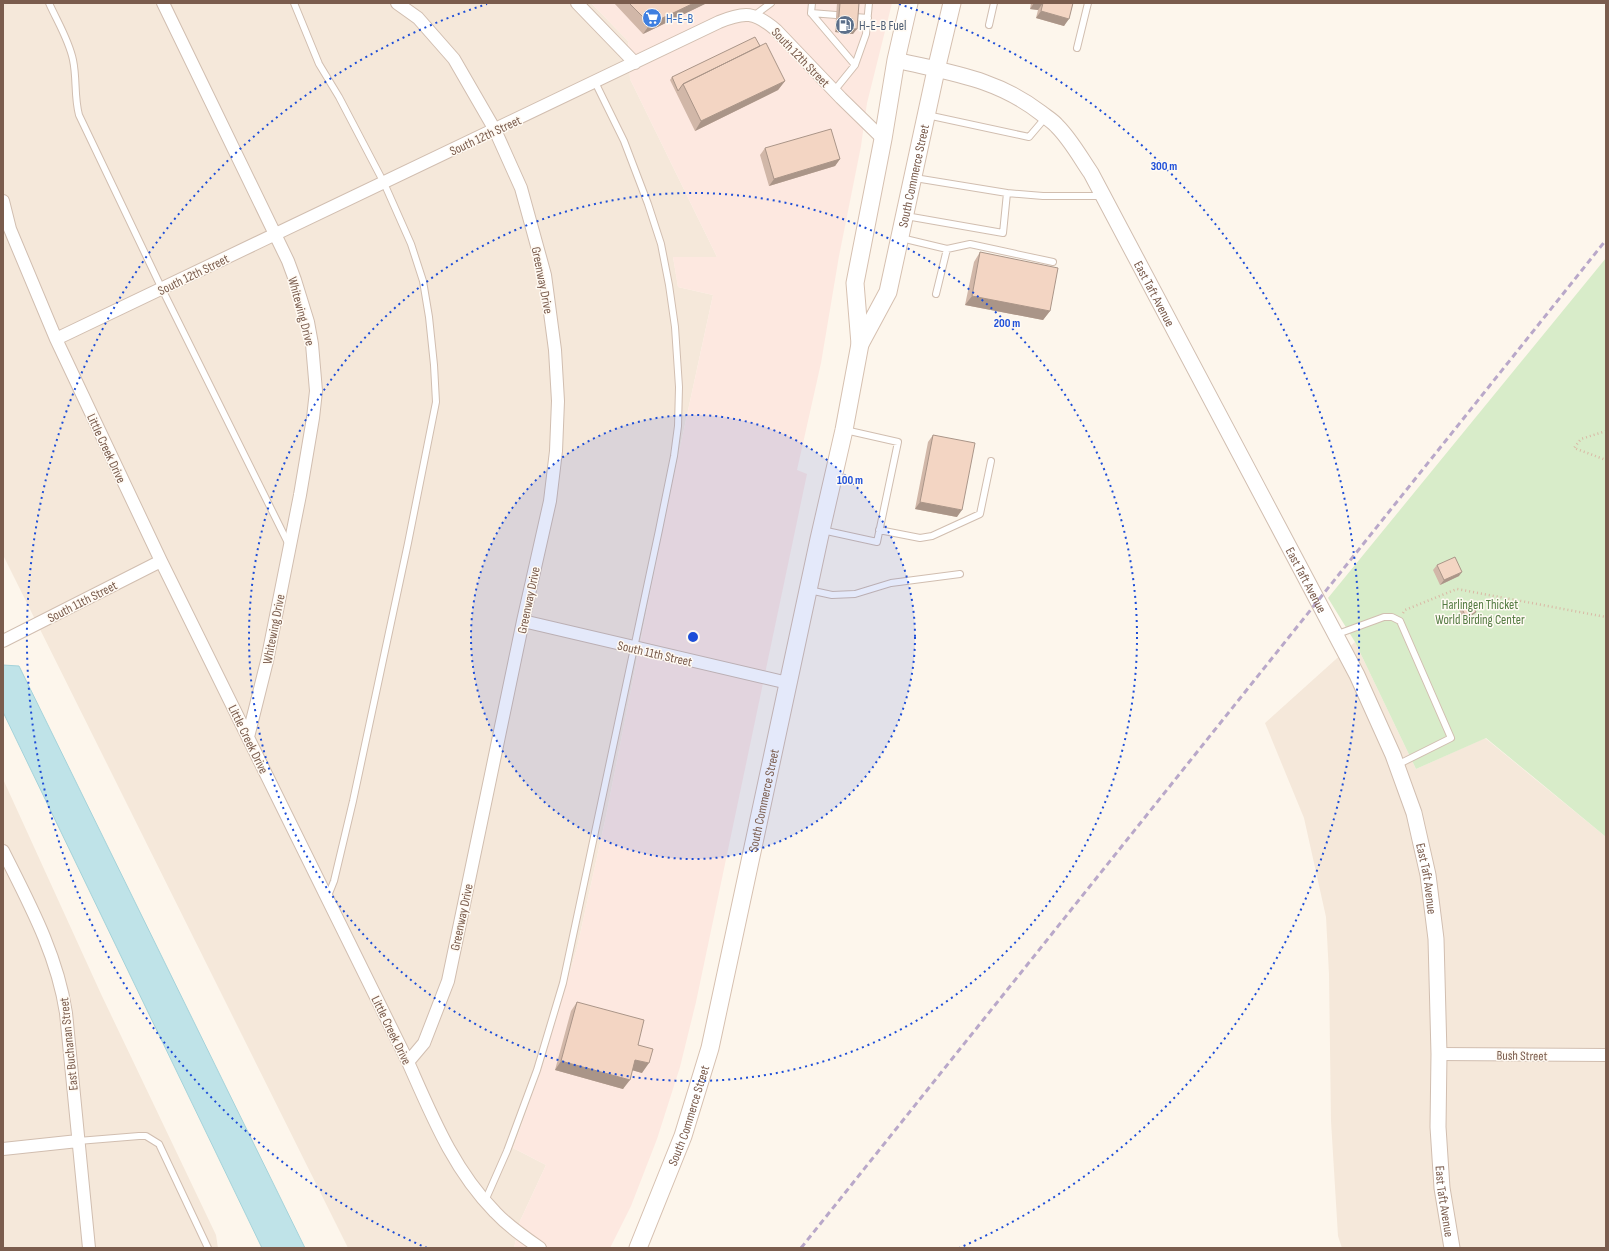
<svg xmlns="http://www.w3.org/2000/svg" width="1609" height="1251" font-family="'Sofia Sans Condensed',sans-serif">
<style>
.residential{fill:#f5e8da}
.commercial{fill:#fde8e0}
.green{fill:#d8ecc9}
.water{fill:#bfe3e8;stroke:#a5d3da}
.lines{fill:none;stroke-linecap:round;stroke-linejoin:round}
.service-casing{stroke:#d1beb0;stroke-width:8}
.minor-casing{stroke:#d1beb0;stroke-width:14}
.tertiary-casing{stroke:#d1beb0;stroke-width:17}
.secondary-casing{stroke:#d6c0b0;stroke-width:19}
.path{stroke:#d9b8a5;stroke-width:2.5;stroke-dasharray:1 3;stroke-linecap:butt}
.service{stroke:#fff;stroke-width:6}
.minor{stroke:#fff;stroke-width:12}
.tertiary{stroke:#fff;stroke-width:15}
.secondary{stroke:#fff;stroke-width:17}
.rail{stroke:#b9a8c9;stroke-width:3;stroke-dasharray:6 4;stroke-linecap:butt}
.wall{fill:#d1b7a8}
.shaded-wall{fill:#aa9588}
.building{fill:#f3d5c3;stroke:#aa9588}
.ring{fill:none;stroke:#1d4ed8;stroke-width:2;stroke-dasharray:2 4}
.labels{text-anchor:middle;stroke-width:3;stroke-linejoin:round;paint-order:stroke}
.shop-label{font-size:13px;fill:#366cbe;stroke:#fffaf3;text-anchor:start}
.service-label{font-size:13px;fill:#4e5e75;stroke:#fffaf3;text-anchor:start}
.street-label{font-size:13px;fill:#7a5c4d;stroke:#fffaf3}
.park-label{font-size:13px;fill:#537a41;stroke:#fffaf3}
.centre{fill:#1d4ed8;stroke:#fffaf3;stroke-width:2}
.ring-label{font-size:12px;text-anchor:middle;font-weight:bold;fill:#1d4ed8;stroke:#fffaf3;stroke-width:3;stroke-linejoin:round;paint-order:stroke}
</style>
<rect width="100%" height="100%" fill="#fdf6ec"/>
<path class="residential" d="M3 3H591L628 41 630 79 717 257H673L678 287 713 295 666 512 606 816 577 948 541 1070 513 1148 546 1165 520 1221 514 1248H348L3 555Z
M1355 642 1416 769 1485 738 1606 837V1248H1342L1338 1236 1331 1121 1329 974 1326 917 1304 818 1265 723Z
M3 779 101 994 216 1235 218 1248H3Z"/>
<path class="commercial" d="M591 3H892L867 103 861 146 839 256 821 363 797 470 807 474 696 1002 680 1067 657 1139 631 1206 610 1248H514L520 1221 546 1165 513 1148 541 1070 577 948 606 816 666 512 713 295 678 287 673 257H717L630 79 628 41Z"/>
<path class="green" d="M1606 258V837L1486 738 1416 769 1355 642 1328 598Z"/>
<path class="water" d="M3 665 19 666 305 1248H262L3 712Z"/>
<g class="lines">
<defs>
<path id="service" d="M49 3C57 21 69 40 73 60 77 79 74 96 79 115L162 289 289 545
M294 3 319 64 339 97 384 183 411 244 423 281 429 317 434 365 436 402 408 543 353 801 334 881 328 896
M812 3 811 13 855 65 866 34 869 3
M811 13 836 15
M755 15 771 3
M855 17 868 18
M989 25 994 3
M1077 48 1088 3
M834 91 855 65
M927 115 1029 137 1046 117
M1007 193 1043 196H1102
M906 216 1003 233 1007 193 915 178
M901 238 947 249 970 244 1053 262
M936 294 947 249
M822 530 877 542 898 442 845 430
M879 530 920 538 932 536 980 514 991 461
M809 590 832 595 855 594 891 583 960 574
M1335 635 1384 617H1392L1400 621 1451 738 1397 765
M78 1141 139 1136H146L159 1144 208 1248
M485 1201 507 1151 537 1070 563 983 659 530 674 456 678 426 679 387 675 327 669 285 661 244 648 204 624 141 595 82"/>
<path id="minor" d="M163 3 288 261 295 280 308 322 312 344 316 391 313 418 300 495 267 661 248 737
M397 3 418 18 454 59 495 130 521 188 545 275 555 350 558 401 556 451 550 501 523 621 448 981 424 1043 408 1062
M577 3 635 63
M3 201 10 229 56 339 161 561 408 1062C432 1116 453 1169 495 1212 508 1226 524 1237 540 1248
M56 339 719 22C745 11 755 12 776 30L841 98 883 139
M523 621 788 683
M3 641 161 561
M3 851C29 903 57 954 66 1013L89 1248
M1439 1054 1606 1055
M3 1149 78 1141"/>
<g id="tertiary">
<path id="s1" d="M896 60C950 73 996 78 1041 113 1046 117 1053 121 1057 126 1071 140 1080 157 1091 173L1357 675 1393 755 1414 813 1428 875 1436 939 1439 1054 1438 1127 1442 1188 1452 1248"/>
</g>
<g id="secondary">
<path id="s2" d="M860 344 888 292 936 70 952 3"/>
<path id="s3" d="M638 1248 683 1136 710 1048 819 539 844 430 860 344 855 283 883 139 896 60 909 3"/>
</g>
</defs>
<use href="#service" class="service-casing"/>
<use href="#minor" class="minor-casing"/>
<use href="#tertiary" class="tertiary-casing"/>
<use href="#secondary" class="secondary-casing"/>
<path class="path" d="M1606 431 1581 439 1574 448 1606 460
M1403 613 1405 610 1457 589 1606 617"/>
<use href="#service" class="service"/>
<use href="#minor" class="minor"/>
<use href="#tertiary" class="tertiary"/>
<use href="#secondary" class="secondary"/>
<path class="rail" d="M801 1248 1606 240"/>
</g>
<path class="wall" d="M614 3H707L643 34Z
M837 3H859L853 34 835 32Z
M1031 3H1073L1064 26 1036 18 1038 10 1030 9Z
M760 46 785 81 778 90 695 131 670 80 672 77Z
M765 148 840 159 835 166 769 186 760 155Z
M980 252 1050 311 1043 320 965 305 974 262Z
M933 435 957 517 915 509 928 442Z
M1437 565 1459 576 1440 585 1433 570Z
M1461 607 1474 614 1464 619 1459 610Z
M577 1002 638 1045 642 1073 632 1070 623 1089 555 1070 571 1011Z"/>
<path class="shaded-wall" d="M694 3H707L643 34 650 24Z
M1034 3H1043L1038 10 1030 9Z
M1041 11 1069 19 1064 26 1036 18Z
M838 27 857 29 853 34 835 32Z
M785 81 778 90 695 131 701 121Z
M840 159 835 166 769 186 774 179Z
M972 296 1050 311 1043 320 965 305Z
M920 502 962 510 957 517 915 509Z
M1462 572 1459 576 1440 585 1444 580Z
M1476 612 1474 614 1464 619 1466 617Z
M635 1060 649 1063 642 1073 628 1069Z
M561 1061 630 1080 623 1089 555 1070Z"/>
<path class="building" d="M629 3H694L650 24Z
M840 3H859L857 29 838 27Z
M1041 3H1073L1069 19 1041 11 1043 3Z
M755 37 760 46 683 84 678 91 672 77Z
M766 43 785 81 701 121 683 84Z
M831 129 840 159 774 179 765 148Z
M980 252 1058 268 1050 311 972 296Z
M933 435 975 443 962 510 920 502Z
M1455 557 1462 572 1444 580 1437 565Z
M1471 602 1476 612 1466 617 1461 607Z
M577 1002 644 1020 638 1045 653 1049 649 1063 635 1060 630 1080 561 1061Z"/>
<circle cx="693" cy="637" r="222" fill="#1d4ed8" fill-opacity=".12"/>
<g class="ring">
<circle cx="693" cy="637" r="222"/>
<circle cx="693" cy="637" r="444"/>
<path d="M427 1248A666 666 0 0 1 487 4M899 4A666 666 0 0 1 959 1248"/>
</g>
<defs>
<symbol id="supermarket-disc" viewBox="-11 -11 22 22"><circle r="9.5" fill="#3f7fe0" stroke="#fffaf3"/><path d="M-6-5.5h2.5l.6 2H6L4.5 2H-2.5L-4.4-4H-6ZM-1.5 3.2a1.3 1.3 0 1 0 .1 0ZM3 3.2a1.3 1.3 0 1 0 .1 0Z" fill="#fff"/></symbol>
<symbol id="fuel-disc" viewBox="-11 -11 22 22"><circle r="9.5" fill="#5c6f8a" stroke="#fffaf3"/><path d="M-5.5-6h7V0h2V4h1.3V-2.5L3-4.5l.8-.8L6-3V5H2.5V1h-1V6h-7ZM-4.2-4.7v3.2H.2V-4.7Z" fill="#fff"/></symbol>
</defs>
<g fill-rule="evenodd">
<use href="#supermarket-disc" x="641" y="7" width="22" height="22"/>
<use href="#fuel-disc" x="834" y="14" width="22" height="22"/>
</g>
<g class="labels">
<g class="shop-label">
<text x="666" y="23">H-E-B</text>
</g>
<g class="service-label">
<text x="859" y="30">H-E-B Fuel</text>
</g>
<g class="street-label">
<text transform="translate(801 57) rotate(46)" y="5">South 12th Street</text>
<text transform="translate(485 135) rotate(-25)" y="5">South 12th Street</text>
<text dy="5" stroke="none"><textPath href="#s2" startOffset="178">South Commerce Street</textPath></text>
<text transform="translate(193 274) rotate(-26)" y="5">South 12th Street</text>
<text transform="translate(543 280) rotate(79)" y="5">Greenway Drive</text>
<text dy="5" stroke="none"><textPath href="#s1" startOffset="371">East Taft Avenue</textPath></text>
<text transform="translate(302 311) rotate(75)" y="5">Whitewing Drive</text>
<text transform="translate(107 448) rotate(65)" y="5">Little Creek Drive</text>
<text dy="5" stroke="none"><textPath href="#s1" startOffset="695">East Taft Avenue</textPath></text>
<text transform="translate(528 600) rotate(-78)" y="5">Greenway Drive</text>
<text transform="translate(82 601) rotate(-27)" y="5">South 11th Street</text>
<text transform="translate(273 629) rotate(-79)" y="5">Whitewing Drive</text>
<text transform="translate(655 653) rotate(13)" y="5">South 11th Street</text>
<text transform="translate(249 739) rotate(64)" y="5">Little Creek Drive</text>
<text dy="5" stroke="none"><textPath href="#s3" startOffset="466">South Commerce Street</textPath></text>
<text dy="5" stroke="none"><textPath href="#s1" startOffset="1019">East Taft Avenue</textPath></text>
<text transform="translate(461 917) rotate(-78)" y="5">Greenway Drive</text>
<text transform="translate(392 1030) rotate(64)" y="5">Little Creek Drive</text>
<text transform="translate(68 1044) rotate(-96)" y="5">East Buchanan Street</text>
<text transform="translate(1522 1055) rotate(1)" y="5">Bush Street</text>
<text dy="5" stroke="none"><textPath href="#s3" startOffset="142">South Commerce Street</textPath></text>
<text dy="5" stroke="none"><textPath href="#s1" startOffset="1343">East Taft Avenue</textPath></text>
</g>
<g class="park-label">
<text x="1480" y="609">Harlingen Thicket<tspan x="1480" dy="15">World Birding Center</tspan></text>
</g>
</g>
<circle cx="693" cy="637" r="6" class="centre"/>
<g class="ring-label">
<text x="1164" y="170">300 m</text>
<text x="1007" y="327">200 m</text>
<text x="850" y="484">100 m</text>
</g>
<rect width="1609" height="1251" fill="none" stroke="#7a5c4d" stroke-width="8"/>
</svg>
